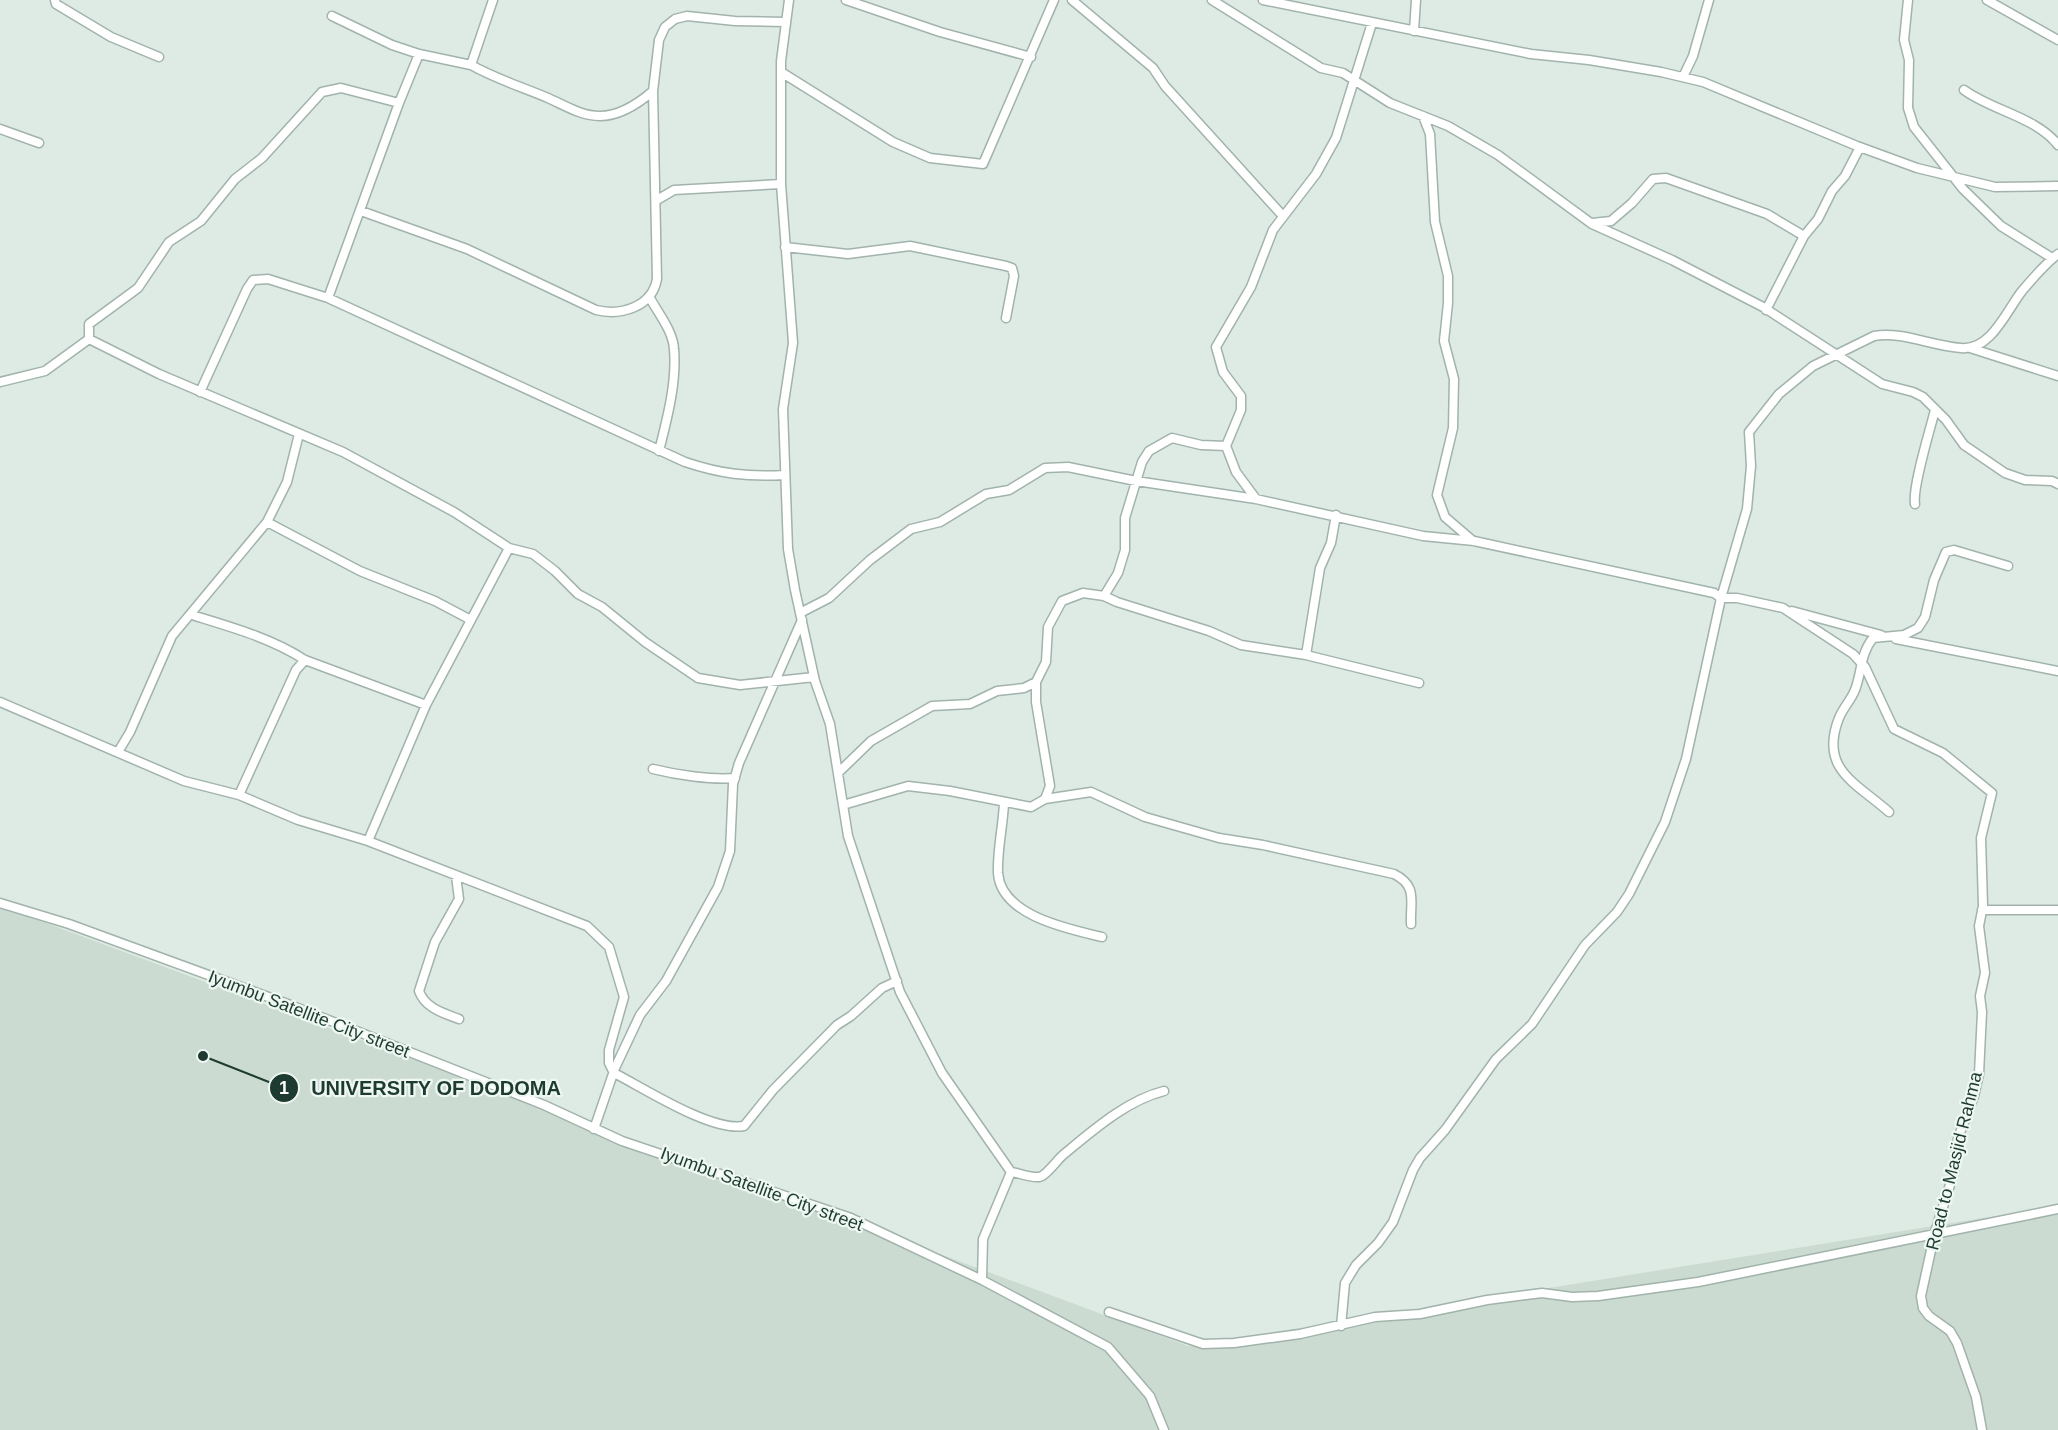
<svg xmlns="http://www.w3.org/2000/svg" width="2058" height="1430" font-family="Arial,sans-serif">
<style>
.built{fill:#ccdbd2}
.lines{fill:none;stroke-linecap:round;stroke-linejoin:round}
.minor-casing{stroke:#a1b3ab;stroke-width:11}
.minor{stroke:#fff;stroke-width:8}
.labels{text-anchor:middle;stroke-width:4.5;stroke-linejoin:round;paint-order:stroke}
.street-label{font-size:18px;fill:#1e3b31;stroke:#eef7f2}
.leader{fill:none;stroke:#1e3b31;stroke-width:2}
.callout-dot{fill:#1e3b31;stroke:#eef7f2;stroke-width:2}
.mark-label{font-size:18px;text-anchor:middle;font-weight:bold;fill:#fff}
.callout-label{font-size:20px;text-anchor:middle;font-weight:bold;fill:#1e3b31;stroke:#eef7f2;stroke-width:4.5;stroke-linejoin:round;paint-order:stroke}
</style>
<rect width="100%" height="100%" fill="#deebe4"/>
<path class="built" d="M0 906 1188 1346 2058 1206V1430H0Z"/>
<g class="lines">
<defs>
<path id="minor" d="M55 0 56 4 111 37 159 57
M789 0 781 61V184L793 343 783 409 788 549 795 590 815 681 830 724 848 836 900 992 942 1073 1011 1172 983 1239 982 1280 1108 1347 1150 1396 1164 1430
M846 0 940 32 1031 57
M1072 0 1153 68 1165 86 1282 215
M1212 0 1321 68 1343 73 1390 103 1448 126 1498 155 1592 224 1672 260 1763 307 1882 384 1913 392 1923 397 1946 420 1964 445 2005 473 2025 480 2052 481 2058 484
M1263 0 1531 54 1589 60 1661 72 1703 82 1857 146 1917 168 1995 187 2058 186
M1908 0 1904 40 1909 60 1908 108 1914 127 1963 189 2001 226 2052 258
M1987 0 2058 40
M332 16 392 45 419 54
M1414 31 1416 0
M471 65C496 79 522 87 548 98 564 105 581 116 600 116 619 116 639 103 653 91L659 40 665 27 675 19 687 16 735 21 785 22
M781 72 893 142 930 158 983 164 1054 0
M1683 77 1693 56 1709 0
M1964 90C1993 111 2036 117 2058 145
M1423 116 1430 134 1435 222 1448 276V303L1444 341 1454 379 1453 428 1437 495 1445 517 1473 541
M0 129 39 143
M657 200 674 190 781 184
M361 211 467 249 596 310C621 316 652 307 657 279L653 91
M1592 223 1611 221 1632 203 1653 179 1666 178 1767 214 1804 236
M785 247 848 254 910 246 1006 266 1012 268 1014 276 1006 318
M328 298 399 103
M650 298C658 313 673 331 674 349 677 382 667 419 659 451
M1766 310 1804 236 1818 219 1832 191 1845 176 1860 147
M89 339 159 374 343 452 454 512 509 548 533 554 555 571 578 594 602 607 645 642 698 678 740 685 814 677
M1970 348 2058 376
M0 382 45 371 89 339V324L138 288 169 242 201 221 235 179 262 158 322 92 341 88 399 103 419 54 471 65 493 0
M200 392 247 289 253 280 268 279 328 298 685 462C721 474 747 477 785 475
M1226 446 1236 472 1256 499
M1915 504C1912 488 1930 430 1935 410
M267 522 360 571 435 601 471 620
M1104 596 1117 602 1209 631 1241 645 1306 655 1419 683
M1721 598H1737L1783 608 1853 654 1865 667 1894 729 1943 753 1992 793 1981 838 1983 906 1979 926 1985 973 1980 996 1982 1012 1979 1074 1974 1096 1958 1138 1954 1172 1935 1232 1921 1296 1923 1308 1929 1316 1950 1331 1957 1343 1976 1397 1982 1430
M1792 611 1881 635
M800 613 829 598 870 560 911 529 940 522 986 494 1009 490 1045 468 1068 467 1136 481 1256 499 1423 536 1474 541 1714 593 1721 598
M192 615C231 627 271 638 305 660L426 705
M1896 639 2058 671
M1306 655 1320 568 1331 543 1336 515
M0 702 184 781 239 795 298 820 368 841 587 926 609 947 624 997 609 1050V1063L614 1073C644 1088 711 1132 744 1126L773 1090 837 1025 851 1016 882 988 897 981
M118 752 130 732 172 636 267 522 287 482 299 434
M653 769C677 775 711 780 735 778
M838 773 871 741 932 706 970 704 997 691 1024 688 1036 682 1046 662 1048 627 1062 601 1083 593 1104 596 1118 573 1125 550V518L1142 462 1149 451 1172 438 1201 445 1226 446 1241 410V396L1223 372 1216 347 1251 287 1273 230 1316 174 1336 138 1372 23
M239 795 296 670 305 660
M1045 799 1091 792 1145 817 1219 838 1263 845 1394 874C1418 886 1410 901 1411 924
M1004 803C1003 826 997 851 998 873 1001 916 1069 929 1102 937
M843 805 908 786 950 791 1031 807 1045 799 1050 786 1036 702V682
M1889 812C1855 782 1819 769 1839 718 1843 708 1851 700 1855 690 1862 672 1860 654 1873 638L1904 635 1918 628 1925 617 1934 580 1946 552 1954 550 2008 566
M368 841 426 705 509 548
M456 876 459 899 435 942 419 991C425 1008 443 1013 459 1019
M0 903 69 924 293 1006 544 1105 622 1141 851 1218 982 1280
M1982 910H2058
M594 1129 615 1068 640 1015 666 981 718 887 730 851 733 784 739 763 802 620
M1011 1172C1019 1173 1031 1178 1039 1177 1046 1176 1057 1160 1063 1155 1092 1131 1127 1100 1164 1091
M1109 1312 1203 1344 1234 1343 1300 1334 1375 1317 1420 1314 1487 1300 1542 1293 1572 1297 1598 1296 1698 1282 2058 1209
M1341 1326 1345 1283 1356 1265 1378 1243 1393 1222 1413 1170 1420 1158 1445 1130 1496 1059 1532 1024 1585 945 1617 912 1629 894 1665 822 1686 759 1721 598 1747 509 1751 466 1749 432 1779 394 1813 366 1874 336C1902 331 1932 346 1961 348 1991 351 2007 310 2022 291 2033 278 2045 264 2058 254"/>
</defs>
<use href="#minor" class="minor-casing"/>
<use href="#minor" class="minor"/>
</g>
<g class="labels">
<g class="street-label">
<text transform="translate(309 1014) rotate(21)" y="6">Iyumbu Satellite City street</text>
<text transform="translate(1954 1161) rotate(-76)" y="6">Road to Masjid Rahma</text>
<text transform="translate(762 1189) rotate(20)" y="6">Iyumbu Satellite City street</text>
</g>
</g>
<path class="leader" d="M203 1056L284 1088"/>
<g class="callout-dot">
<circle cx="203" cy="1056" r="6"/>
<circle cx="284" cy="1088" r="15"/>
</g>
<g class="mark-label">
<text x="284" y="1094">1</text>
</g>
<g class="callout-label">
<text x="436" y="1095">UNIVERSITY OF DODOMA</text>
</g>
</svg>
